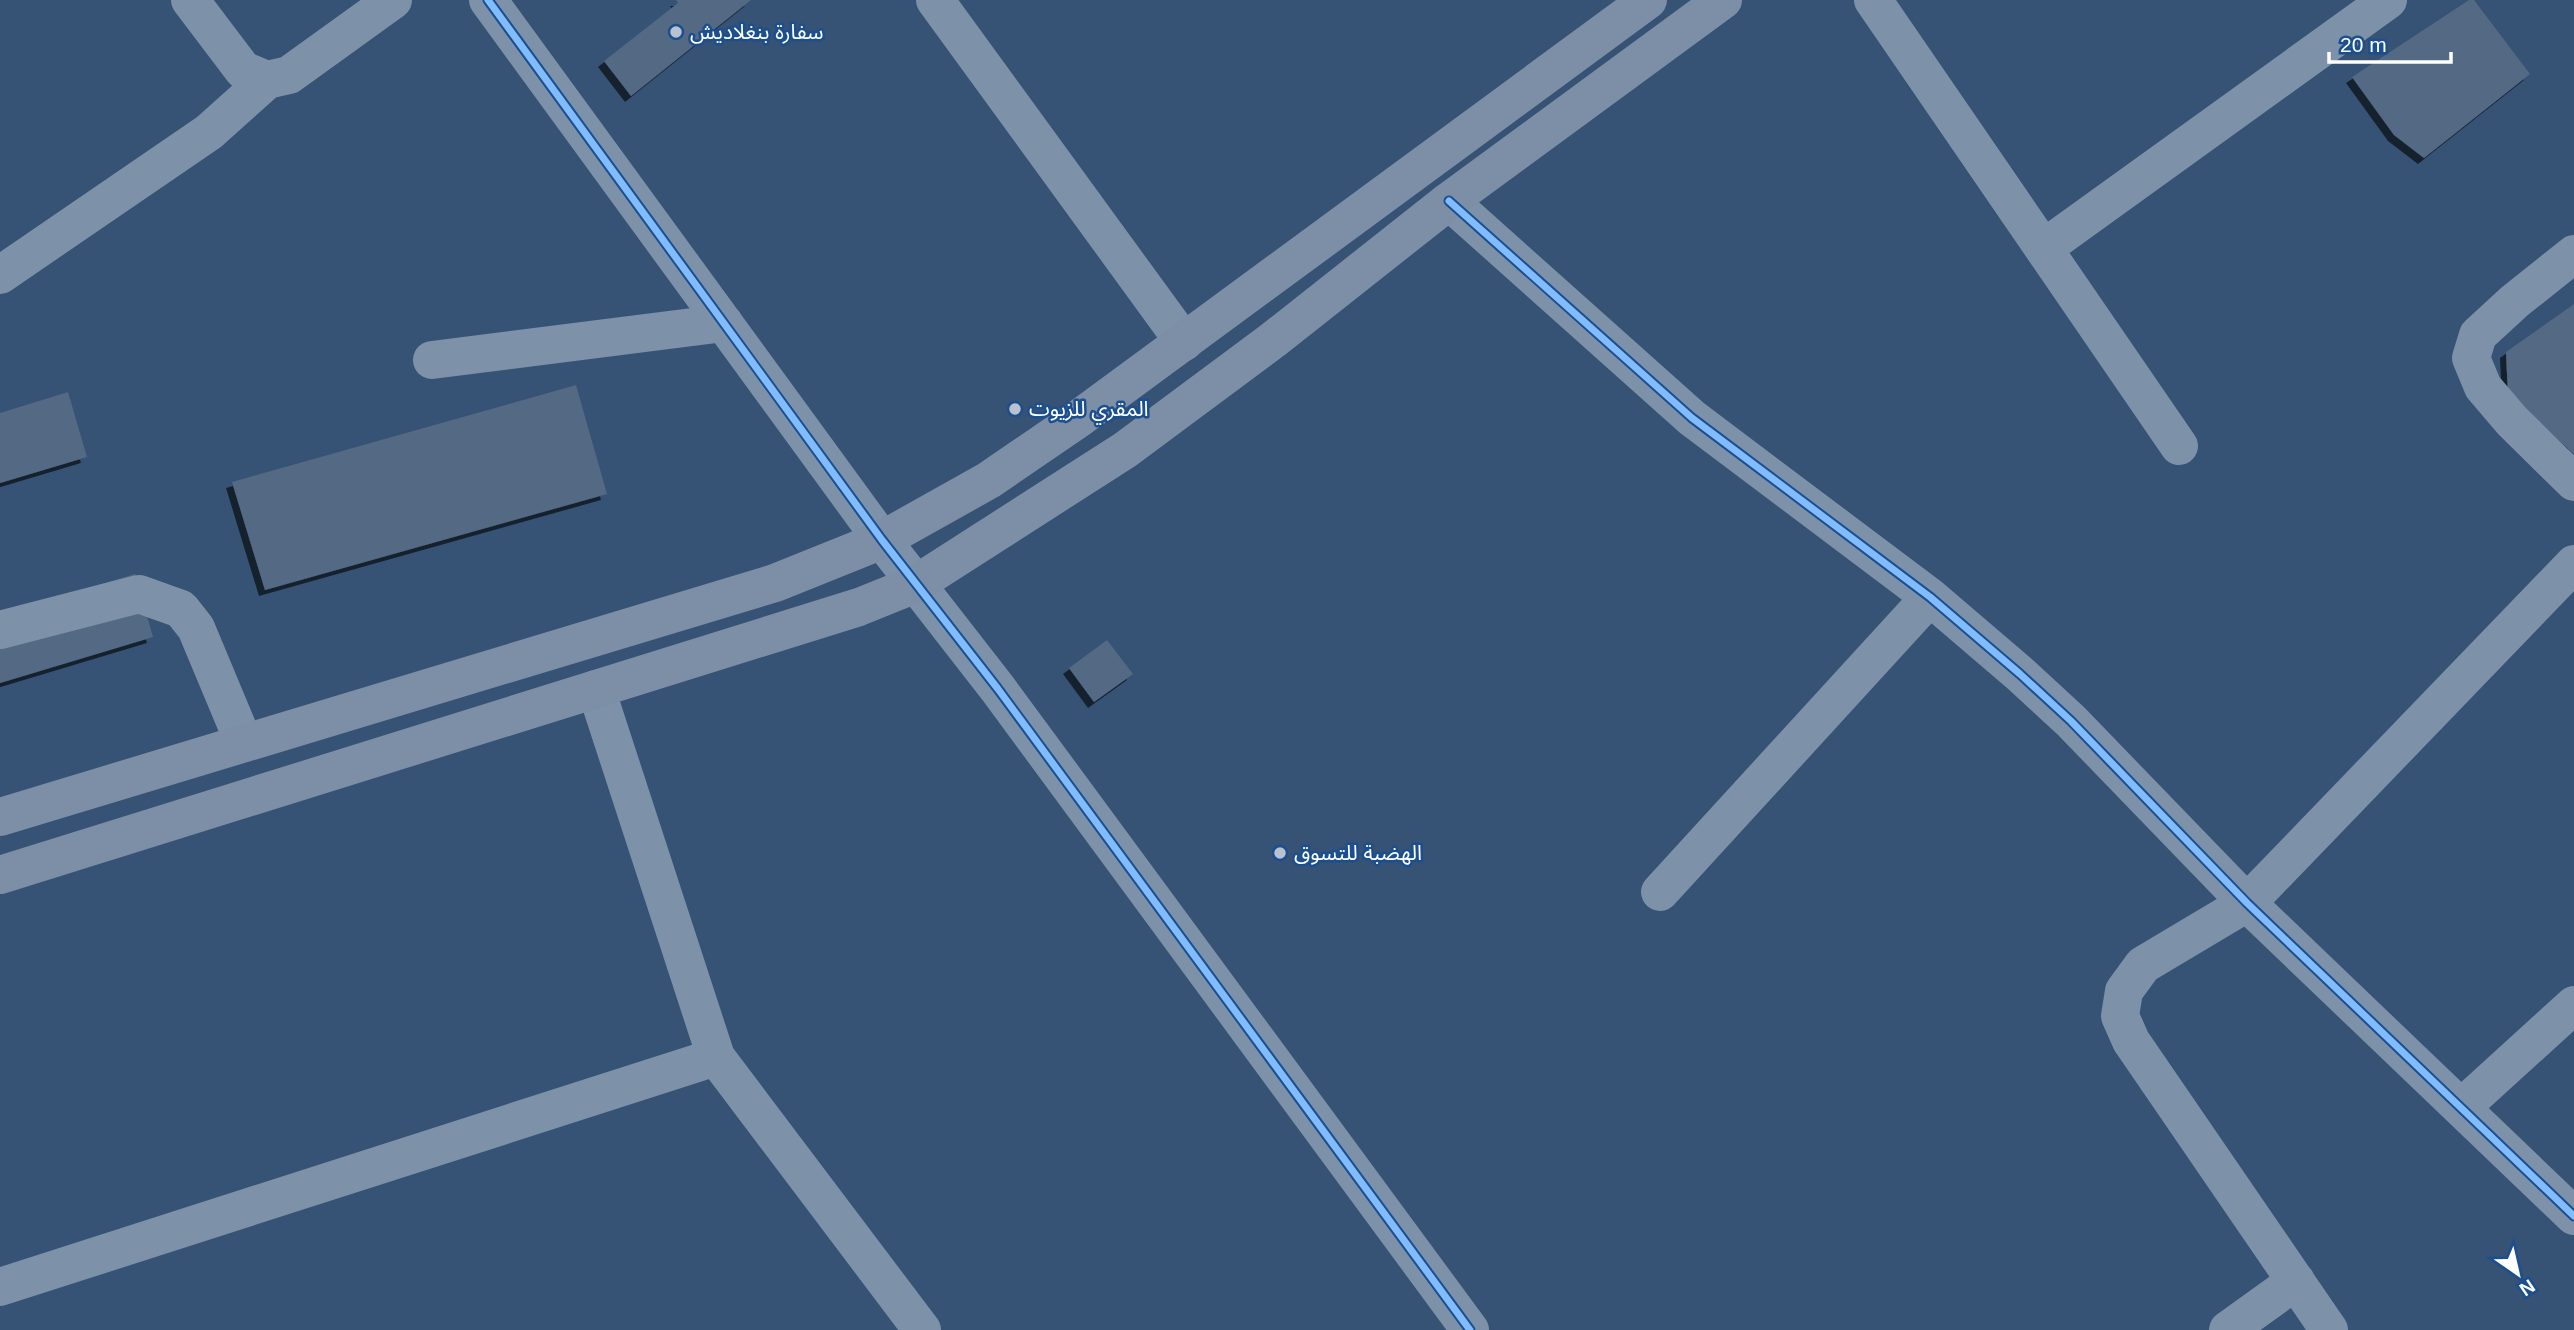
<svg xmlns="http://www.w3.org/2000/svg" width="2574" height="1330" font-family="Arial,'Noto Sans Arabic',sans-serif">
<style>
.building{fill:#526984;filter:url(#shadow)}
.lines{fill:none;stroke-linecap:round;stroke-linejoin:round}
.minor{stroke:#7d92a8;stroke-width:38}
.major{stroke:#7d8ea7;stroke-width:38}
.cycleway-casing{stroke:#1b4f8f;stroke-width:11}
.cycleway{stroke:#80bcff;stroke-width:7}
.poi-dot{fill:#b9c2ce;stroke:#1b4f8f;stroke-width:2.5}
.labels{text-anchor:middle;stroke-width:5;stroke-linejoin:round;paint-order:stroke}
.poi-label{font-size:21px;fill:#fff;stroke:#1b4f8f;text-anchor:start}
</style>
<defs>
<filter id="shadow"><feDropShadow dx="-6" dy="6" stdDeviation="0" flood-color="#0009"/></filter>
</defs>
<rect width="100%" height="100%" fill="#365274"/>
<path class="building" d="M676 0H751L631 96 604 61 678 3Z
M2469 0H2474L2530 74 2424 158 2394 135 2352 77Z
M2574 304V454L2508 395 2506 352Z
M576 385 607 494 265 590 232 482Z
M68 392 87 457 0 483V413Z
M135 574 153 637 0 683V615Z
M1107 640 1133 674 1094 702 1069 668Z"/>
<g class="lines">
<path class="minor" d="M190 0 243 70 267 80 289 75 393 0
M488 0 882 540 998 689 1470 1330
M935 0 1184 342
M1873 0 2179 446
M1449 201 1692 418 1930 597 2020 674 2071 721 2247 903 2574 1216
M2044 248 2388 0
M2574 254 2515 301 2478 335 2471 358 2483 387 2512 421 2574 482
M0 275 209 132 267 80
M432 360 724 323
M0 630 139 594 181 609 196 628 244 743
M596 689 716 1057 922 1330
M1660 892 1930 597
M2462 1107 2574 1005
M0 1287 716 1057
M2228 1330 2296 1281
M2329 1330 2131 1041 2120 1016 2124 991 2143 965 2247 903 2574 564"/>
<path class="major" d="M0 817 775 583 882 540 989 480 1081 417 1648 0
M0 875 859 607 916 584 1125 450 1273 340 1449 201 1723 0"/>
<defs>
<path id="cycleway" d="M488 0 882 540 998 689 1470 1330
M1449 201 1692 418 1930 597 2020 674 2071 721 2247 903 2574 1216"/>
</defs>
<use href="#cycleway" class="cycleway-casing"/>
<use href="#cycleway" class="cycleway"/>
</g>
<g class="poi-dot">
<circle cx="676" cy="32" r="7"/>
<circle cx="1015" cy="409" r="7"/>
<circle cx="1280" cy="853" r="7"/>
</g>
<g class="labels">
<g class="poi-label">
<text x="690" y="39">سفارة بنغلاديش</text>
<text x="1029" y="416">المقري للزيوت</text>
<text x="1294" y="860">الهضبة للتسوق</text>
</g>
</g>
<g transform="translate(2518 1274) rotate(146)" stroke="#1b4f8f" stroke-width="5" paint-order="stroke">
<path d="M0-5L12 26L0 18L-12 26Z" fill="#ffffff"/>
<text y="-10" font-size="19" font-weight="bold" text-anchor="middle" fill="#ffffff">N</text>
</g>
<path d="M2329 52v10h122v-10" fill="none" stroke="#ffffff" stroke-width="3.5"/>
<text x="2340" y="52" font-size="21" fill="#ffffff" stroke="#1b4f8f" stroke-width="5" paint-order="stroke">20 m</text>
</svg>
